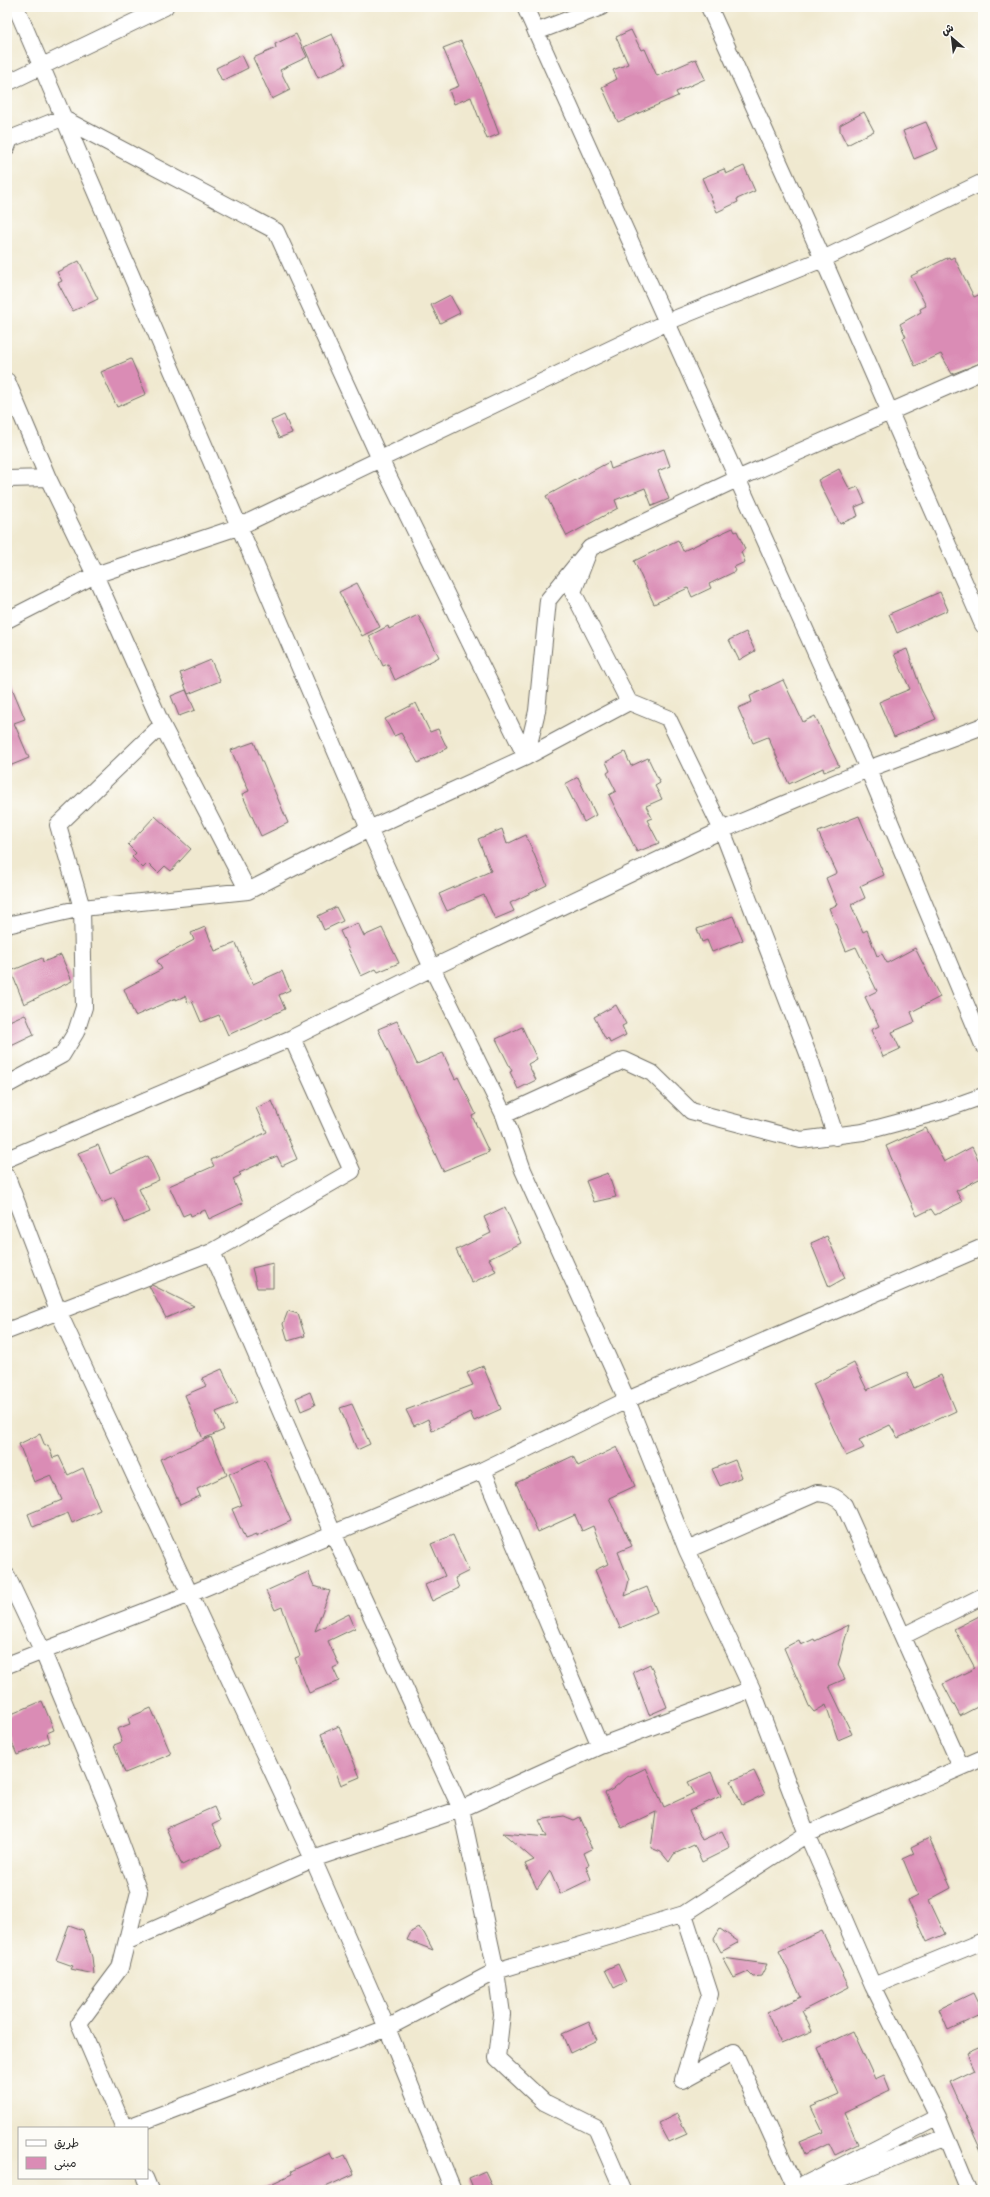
<svg xmlns="http://www.w3.org/2000/svg" width="990" height="2197" font-family="'Comic Neue','Playpen Sans Arabic',sans-serif">
<style>
.building{fill:#da8cb5}
.lines{fill:none;stroke-linecap:round;stroke-linejoin:round}
.minor-casing{stroke:#706e65;stroke-width:18}
.minor{stroke:#fff;stroke-width:16}
</style>
<rect width="100%" height="100%" fill="#fdfcf7"/>
<filter id="ink" filterUnits="userSpaceOnUse"><feTurbulence type="fractalNoise" baseFrequency=".025" numOctaves="2"/><feDisplacementMap in="SourceGraphic" scale="8" xChannelSelector="R" yChannelSelector="G"/><feConvolveMatrix kernelMatrix="1 2 1 2 8 2 1 2 1" color-interpolation-filters="sRGB"/></filter>
<filter id="wash" filterUnits="userSpaceOnUse"><feTurbulence type="fractalNoise" baseFrequency=".012" numOctaves="4" result="noise"/><feDisplacementMap in="SourceGraphic" scale="16" xChannelSelector="R" yChannelSelector="G"/><feGaussianBlur stdDeviation="0.9" result="paint"/><feColorMatrix in="noise" values="0 0 0 0 0 0 0 0 0 0 0 0 0 0 0 0 0 1.4 0 .05"/><feComposite in="paint" operator="in"/></filter>
<g filter="url(#wash)">
<rect width="100%" height="100%" fill="#f0e9d0"/>
<g id="blocks">
<path class="building" d="M631 30 641 50 645 49 657 76 696 59 705 79 676 92 678 96 618 122 602 87 617 79 613 70 628 64 616 37Z
M296 34 307 57 280 70 290 90 272 99 253 58 276 48 275 44Z
M332 34 346 64 318 78 304 47Z
M461 41 476 72 499 134 487 139 471 97 454 104 449 90 459 86 443 48Z
M242 55 248 68 222 81 216 68Z
M864 112 874 131 847 145 840 131V125Z
M926 122 938 149 914 159 903 131Z
M744 166 755 191 737 199 738 202 717 212 702 178 724 169 726 174Z
M949 257 950 259 954 257 974 297 983 293V362L952 374 941 354 915 366 903 338 906 337 900 324 921 312 920 309 926 306 911 276Z
M79 261 98 299 73 311 58 283 62 281 57 272Z
M450 295 460 313 440 323 431 305Z
M131 359 146 394 117 407 101 372Z
M284 415 292 433 279 438 271 421Z
M664 449 670 466 658 471 669 499 652 506 645 488 615 500 618 508 567 536 546 496 609 462 611 469Z
M839 469 850 490 858 487 865 503 855 507 858 516 840 524 818 480Z
M733 528 735 532 737 531 745 549 741 552 745 562 734 567 736 571 709 584 711 588 692 597 688 588 654 604 634 561 678 540 683 551Z
M357 583 380 627 362 636 339 592Z
M940 592 948 610 897 633 889 614Z
M418 615 439 657 395 680 388 664 383 666 369 636 388 626 389 629Z
M746 632 755 651 739 660 729 640Z
M907 649 921 689 936 719 894 737 879 702 910 689 894 654Z
M211 660 220 681 188 694 180 673Z
M7 676 25 719 14 723 29 758 7 767Z
M783 680 803 722 815 716 839 766 824 772 823 768 789 784 768 737 753 743 738 708 752 702 750 696Z
M186 690 195 710 179 716 171 696Z
M416 703 430 732 438 729 447 748 418 763 401 733 394 736 385 719Z
M254 742 288 823 261 836 242 794 249 791 231 750Z
M625 752 631 766 648 758 660 783 655 786 662 799 646 806 652 818 647 820 659 843 637 852 609 795 616 791 607 773 610 771 606 762Z
M578 777 596 815 584 822 565 784Z
M155 816 191 849 171 871 165 866 158 873 148 863 143 868 132 857 136 853 128 845Z
M859 816 884 875 860 886 865 898 851 905 863 932 867 930 877 956 882 954 887 963 915 948 940 997 911 1012 915 1022 892 1032 900 1049 883 1057 871 1030 879 1026 865 997 877 991 856 947 846 951 829 908 837 905 826 878 837 873 818 832Z
M502 829 507 844 526 835 547 885 510 903 514 911 495 919 484 895 447 911 439 894 491 871 478 839Z
M336 907 343 921 324 930 318 916Z
M733 916 743 940 712 952 707 940 702 942 697 929Z
M358 923 364 936 382 928 399 963 378 972 376 969 361 976 340 931Z
M205 927 215 951 236 943 253 984 282 971 290 990 279 995 285 1009 228 1035 219 1015 201 1022 192 1001 188 1003 185 996 176 1000V998L135 1016 124 989 162 969 157 961 159 959 194 940 191 933Z
M61 955 72 981 24 1004 11 971 42 958 43 962Z
M616 1005 626 1024 622 1026 626 1035 610 1043 608 1038 606 1040 594 1017Z
M25 1014 34 1035 7 1048V1022Z
M397 1021 417 1064 443 1053 455 1079 458 1077 476 1114 472 1116 489 1152 443 1171 378 1029Z
M522 1027 537 1059 528 1064 536 1080 518 1089 510 1072 512 1071 496 1039Z
M272 1101 297 1159 282 1166 277 1156 239 1173 241 1175 233 1179 243 1203 209 1219 205 1210 191 1216 190 1213 183 1216 169 1186 214 1166 211 1160 267 1132 256 1108Z
M926 1128 944 1162 972 1147 979 1161 983 1159V1177L956 1191 962 1202 935 1215 931 1209 917 1216 886 1146Z
M98 1145 110 1173 148 1156 159 1180 139 1189 150 1212 125 1223 114 1198 102 1203 78 1153Z
M608 1173 616 1197 594 1202 586 1181Z
M505 1207 521 1243 489 1259 496 1271 472 1283 456 1250 491 1233 484 1217Z
M827 1236 845 1278 829 1287 811 1243Z
M273 1263V1288H257L252 1268Z
M152 1285 194 1306 166 1318 149 1286Z
M288 1311 298 1314 305 1336 288 1341 283 1324Z
M854 1363 867 1390 907 1372 914 1388 941 1375 956 1411 898 1438 890 1425 859 1440 864 1448 846 1456 813 1384Z
M483 1366 501 1409 474 1421 470 1412 432 1431 428 1419 414 1426 406 1410 473 1385 467 1373Z
M222 1369 238 1403 216 1412 224 1430 203 1439 185 1395 206 1386 202 1378Z
M310 1392 315 1405 301 1411 296 1398Z
M352 1404 370 1444 357 1450 340 1408Z
M40 1434 45 1446 48 1445 53 1458 59 1456 68 1475 83 1468 100 1510 72 1523 68 1513 33 1527 28 1514 62 1500 51 1475 34 1482 19 1444Z
M211 1437 227 1475 197 1489 200 1496 180 1505 160 1459Z
M617 1447 635 1486 609 1498 632 1546 618 1552 629 1580 625 1596 647 1587 657 1612 620 1628 595 1570 608 1564 593 1526 582 1531 575 1515 538 1532 516 1483 573 1456 578 1466Z
M262 1459 265 1460 291 1521 256 1537V1535L245 1539 232 1509 242 1505 229 1474Z
M735 1460 742 1477 720 1486 712 1469Z
M453 1535 469 1571 455 1578 459 1588 432 1601 425 1585 445 1576 431 1544Z
M308 1572 314 1586 330 1591 315 1631 349 1614 355 1628 328 1641 339 1665 333 1668 339 1681 309 1693 295 1658 300 1656 282 1607 275 1610 266 1591Z
M983 1614V1704L960 1716 943 1684 975 1668 954 1629Z
M849 1625 838 1665 845 1679 829 1686 852 1734 838 1740 826 1705 814 1712 809 1706 784 1648 799 1640 801 1645 814 1639 815 1641Z
M650 1664 667 1707 649 1715 633 1672Z
M42 1701 54 1730 47 1733 50 1742 17 1755 7 1731V1716Z
M151 1708 171 1754 125 1773 114 1745 122 1742 117 1729 130 1724 128 1718Z
M339 1726 360 1777 341 1785 321 1734Z
M646 1768 664 1807 694 1793 688 1782 711 1772 721 1796 689 1811 702 1840 722 1831 730 1848 702 1862 694 1845 674 1854 669 1862 661 1852 651 1848 656 1812 622 1828 605 1793 613 1789 625 1778Z
M754 1771 765 1794 742 1805 731 1781Z
M214 1807 220 1821 212 1825 222 1846 182 1865 166 1828Z
M564 1816 574 1820 580 1817 587 1833 585 1834 592 1849 584 1853 589 1865 586 1866 591 1879 560 1894 550 1871 537 1889 525 1864 534 1860 503 1833 547 1837 539 1820Z
M929 1838 951 1888 929 1900 945 1934 927 1942 908 1900 918 1895 903 1859 914 1854 911 1847Z
M69 1925 83 1930 92 1957 94 1974 71 1969 73 1966 56 1960Z
M418 1928 424 1933 433 1950 407 1940 411 1932Z
M720 1929 739 1942 721 1952 714 1939Z
M822 1931 849 1987 802 2011 812 2031 781 2044 767 2013 801 1997 779 1951Z
M723 1958 766 1964H767L761 1976 753 1977 748 1972 734 1978Z
M618 1964 626 1982 614 1988 605 1970Z
M973 1993 983 2014 948 2030 939 2009Z
M589 2022 597 2040 570 2053 562 2034Z
M853 2031 875 2079 884 2075 890 2090 844 2112 858 2144 835 2155 829 2143 805 2155 799 2142 823 2132 811 2107 839 2095 818 2048Z
M983 2046V2155L950 2082 975 2070 967 2053Z
M677 2114 687 2134 669 2142 659 2123Z
M330 2153 333 2160 345 2155 354 2174 319 2190H258L292 2174 291 2171Z
M485 2171 494 2190H474L469 2178Z"/>
</g>
</g>
<g filter="url(#ink)">
<use href="#blocks" fill-opacity="0" stroke="#706e65" stroke-width="1"/>
<g class="lines">
<defs>
<path id="minor" d="M16 7 369 829 432 968 504 1115 523 1170 627 1400 687 1550 752 1689 807 1834 835 1898 873 1986 938 2117 968 2190
M525 7 868 769 983 1045
M709 7 823 259 983 625
M536 32 601 7
M7 83 165 7
M7 147 10 139 62 118 276 231 380 459 526 757
M7 381 48 478 95 575 162 725 248 891
M7 479 48 478
M590 548 573 592 629 702 668 718 722 830 810 1059 836 1137
M7 620 95 575 238 527 667 322 823 259 983 182
M526 757 537 711 548 600 590 548 737 479 983 371
M7 925 82 908 248 891 369 829 526 757 629 702
M7 1085 62 1055 76 1032 84 1007 82 908 58 825 162 725
M504 1115 624 1060 652 1073 691 1111 801 1140 863 1132 938 1112 983 1096
M7 1159 292 1038 432 968 722 830 868 769 983 726
M7 1177 58 1311 313 1859 387 2028 453 2190
M212 1252 333 1533 461 1809 496 1971 502 2014 497 2058 544 2102 596 2128 623 2190
M7 1331 212 1252 352 1171 292 1038
M483 1470 600 1746
M687 1550 817 1493C829 1494 836 1496 844 1505L961 1767
M7 1576 43 1652 107 1805 139 1892 120 1968 79 2023 124 2128
M903 1636 983 1596
M7 1665 190 1594 483 1470 627 1400 983 1247
M684 1914 710 1994 683 2080 734 2052 796 2189
M128 1941 313 1859 461 1809 600 1746 752 1689
M873 1986 983 1941
M126 2128 387 2028 496 1971 684 1914 807 1834 983 1758
M145 2178 150 2190
M794 2190 938 2117
M815 2190 946 2137"/>
</defs>
<use href="#minor" class="minor-casing"/>
<use href="#minor" class="minor"/>
</g>
</g>
<rect width="990" height="2197" fill="none" stroke="#fdfcf7" stroke-width="24"/>
<rect x="18" y="2127" width="130" height="52" fill="#fdfcf7" stroke="#a9a8a5"/>
<rect x="26" y="2140" width="20" height="6" fill="#ffffff" stroke="#a9a8a5"/>
<text x="54" y="2147" font-size="12" fill="#2b2b2b">طريق</text>
<rect x="26" y="2157" width="20" height="12" fill="#da8cb5" stroke="#a9a8a5"/>
<text x="54" y="2167" font-size="12" fill="#2b2b2b">مبنى</text>
<g transform="translate(952 38) rotate(332)" stroke="#fdfcf7" stroke-width="3" paint-order="stroke">
<path d="M0-3L7 15L0 10L-7 15Z" fill="#2b2b2b"/>
<text y="-6" font-size="11" font-weight="bold" text-anchor="middle" fill="#2b2b2b">ش</text>
</g>
</svg>
